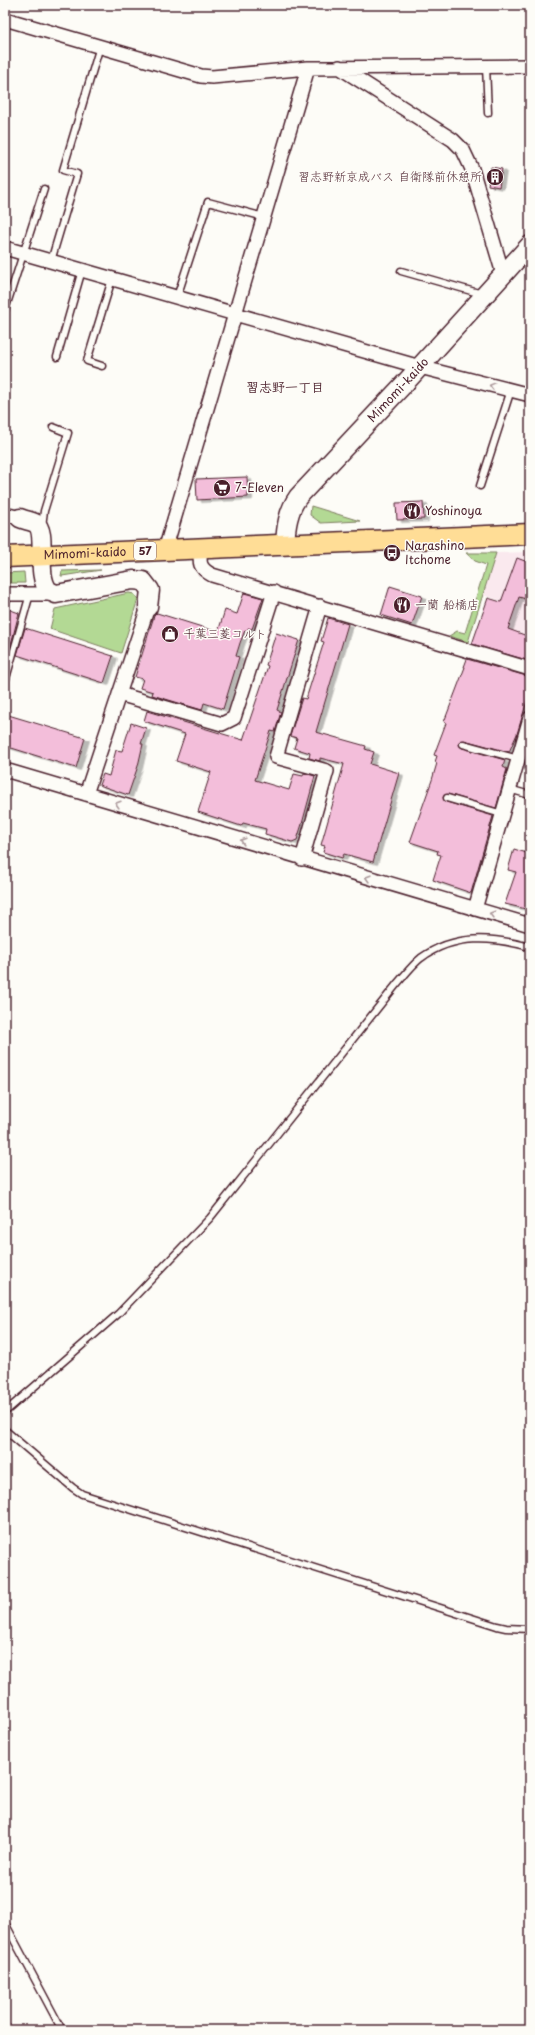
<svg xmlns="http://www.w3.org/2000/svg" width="535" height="2035" font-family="'Playpen Sans','Klee One',sans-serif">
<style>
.built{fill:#fae9ee}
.green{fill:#b3d994;stroke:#7e7c60}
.building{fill:#f3beda;stroke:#4a1f2b;filter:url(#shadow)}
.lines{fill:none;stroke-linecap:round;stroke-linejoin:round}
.lane-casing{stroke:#4a1f2b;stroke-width:9}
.street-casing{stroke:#4a1f2b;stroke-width:16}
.secondary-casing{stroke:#4a1f2b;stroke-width:21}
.primary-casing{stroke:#4a1f2b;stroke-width:23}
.lane{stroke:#fdfcf7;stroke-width:6}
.street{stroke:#fdfcf7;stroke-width:13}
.secondary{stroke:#fdfcf7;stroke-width:18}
.primary{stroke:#ffdd96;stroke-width:20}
.oneway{stroke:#ac999b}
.labels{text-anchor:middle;stroke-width:3;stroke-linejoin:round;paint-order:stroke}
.shield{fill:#fdfcf7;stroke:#806168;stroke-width:1}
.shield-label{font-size:11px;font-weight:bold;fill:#4a1f2b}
.poi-label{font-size:12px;fill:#4a1f2b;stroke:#fdfcf7;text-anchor:start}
.street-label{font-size:12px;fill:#4a1f2b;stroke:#fdfcf7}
.neighbourhood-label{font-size:13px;font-weight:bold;fill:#4a1f2b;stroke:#fdfcf7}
</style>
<defs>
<filter id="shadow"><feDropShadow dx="4.5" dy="2.5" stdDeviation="0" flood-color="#0004"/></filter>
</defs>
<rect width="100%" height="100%" fill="#fdfcf7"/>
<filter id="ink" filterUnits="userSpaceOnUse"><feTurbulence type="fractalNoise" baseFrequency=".025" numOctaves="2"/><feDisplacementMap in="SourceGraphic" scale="8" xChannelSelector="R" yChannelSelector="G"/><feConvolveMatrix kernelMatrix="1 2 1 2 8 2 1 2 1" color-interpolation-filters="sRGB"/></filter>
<g filter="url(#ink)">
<path class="built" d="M530 552V636L492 624 501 601 483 595 496 553Z"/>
<path class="green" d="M311 506 360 521 321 523 310 515Z
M466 553H496L468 642 449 636 457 631 465 633 486 565 475 561Z
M101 570 62 576H61L62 571Z
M24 572 25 583H5V573Z
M129 593 134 594 138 599 121 653 50 629 55 609Z"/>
<path class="building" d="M491 167 502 169 499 187 488 185Z
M247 477 248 497 197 500 196 479Z
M423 502 424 519 397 520 396 503Z
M517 558 530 563V589L526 599 519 597 508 629 530 637V661L472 644 488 598 501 602Z
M390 586 422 596 412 625 381 615Z
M244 593 263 598 252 629 248 628V631L245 630 240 643 236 656 239 657 223 709 204 703 202 710 152 695 153 692 140 688 143 679 135 677 154 616 157 613 218 632 225 610 237 614Z
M8 609 19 613 9 652 5 651V611L8 612Z
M328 618 348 624 316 732 366 746 365 749 374 752 370 764 399 773 373 862 344 854 342 858 323 852 325 846 321 845 344 764 320 758V761L309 758 310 753 294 748 297 738 290 736 302 698 306 699 324 642 321 641Z
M25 628 113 656 104 683 17 655Z
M276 633 299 640 277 710 281 712 275 732 271 731 255 780 289 790 294 774 303 776 304 773 315 776 302 824 297 840 292 842 265 834 266 829 243 823 241 826 198 812 211 772 176 761 185 734 144 721 147 711 243 740 268 666 266 665Z
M467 659 530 677V691L517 734 509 752 464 740 459 743 462 748 505 760 503 767 507 769 496 808 448 794 443 797 446 802 493 816 471 893 433 880 441 855 437 854 438 851 410 842 432 780 437 763 435 762 437 756 434 755 446 723 444 722 465 667H464Z
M5 714 85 738 76 768 5 746Z
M131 723 146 728 141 744H143L138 766 128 795 99 785 103 774 109 776 116 750 122 751Z
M514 849 530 854V910L505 904 516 872 508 870Z"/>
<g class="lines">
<defs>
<path id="lane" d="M486 66 488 113
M51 261 77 174 63 170 100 46
M401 271 482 294
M177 297 208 202 264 217
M5 310 44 189
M57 357 82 270
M102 366 87 361 112 279
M480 486 511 390
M42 526 44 511 68 433 53 427
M5 682 30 594
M463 744 518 759
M509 789 530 795
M447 798 502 814
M5 1412 118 1314 210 1218 396 985C404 976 412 965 421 958 455 933 493 937 530 947
M5 1430 73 1488 82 1494 497 1626 506 1628 530 1629
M5 1923 62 2030"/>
<path id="street" d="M5 19 201 76 212 77 308 68 530 66
M339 67 453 140 463 150 472 169 503 274
M5 248 420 367 530 395
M5 514 20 518
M201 549C199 563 199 568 212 575L530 669
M165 550 308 68
M5 594H56
M119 694 222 724 234 718 274 592
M5 770 530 925
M86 794 148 607
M302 859 327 771 276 757 320 606
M475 909 530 718"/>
<g id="secondary">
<path d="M20 518C24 520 31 521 35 523 49 532 34 574 49 591L56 594 133 580 143 581 150 590 148 607"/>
<path id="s1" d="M285 544C286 527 288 511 298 497L406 382 530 245"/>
</g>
<g id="primary">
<path id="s2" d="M5 557 530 534"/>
</g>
</defs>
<use href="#lane" class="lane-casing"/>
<use href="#street" class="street-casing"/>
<use href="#secondary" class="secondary-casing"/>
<use href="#primary" class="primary-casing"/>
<use href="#lane" class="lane"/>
<use href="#street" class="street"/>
<use href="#secondary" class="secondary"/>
<use href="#primary" class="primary"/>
</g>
<defs><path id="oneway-chevron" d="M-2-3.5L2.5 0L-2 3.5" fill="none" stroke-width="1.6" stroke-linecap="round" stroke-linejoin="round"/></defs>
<g class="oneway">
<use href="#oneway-chevron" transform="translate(492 386) rotate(-165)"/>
<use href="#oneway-chevron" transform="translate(118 804) rotate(-163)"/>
<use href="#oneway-chevron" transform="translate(243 841) rotate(-163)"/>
<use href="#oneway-chevron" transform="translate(368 878) rotate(-164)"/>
<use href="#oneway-chevron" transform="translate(492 914) rotate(-164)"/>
</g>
</g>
<defs>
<symbol id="building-disc" viewBox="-11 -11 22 22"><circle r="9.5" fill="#4a1f2b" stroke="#fdfcf7"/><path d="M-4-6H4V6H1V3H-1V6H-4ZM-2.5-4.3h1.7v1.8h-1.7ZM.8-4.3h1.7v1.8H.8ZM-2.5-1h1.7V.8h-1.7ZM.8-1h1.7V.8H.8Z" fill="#fff"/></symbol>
<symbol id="supermarket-disc" viewBox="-11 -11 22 22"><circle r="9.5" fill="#4a1f2b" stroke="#fdfcf7"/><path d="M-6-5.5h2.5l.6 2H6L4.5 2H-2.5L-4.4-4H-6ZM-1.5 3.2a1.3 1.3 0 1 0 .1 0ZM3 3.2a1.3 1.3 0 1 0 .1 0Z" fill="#fff"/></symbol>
<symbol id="restaurant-disc" viewBox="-11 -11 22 22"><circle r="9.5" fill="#4a1f2b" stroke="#fdfcf7"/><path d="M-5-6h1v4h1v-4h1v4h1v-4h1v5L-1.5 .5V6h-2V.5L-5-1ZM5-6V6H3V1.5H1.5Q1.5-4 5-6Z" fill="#fff"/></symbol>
<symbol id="bus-disc" viewBox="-11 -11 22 22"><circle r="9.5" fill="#4a1f2b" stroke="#fdfcf7"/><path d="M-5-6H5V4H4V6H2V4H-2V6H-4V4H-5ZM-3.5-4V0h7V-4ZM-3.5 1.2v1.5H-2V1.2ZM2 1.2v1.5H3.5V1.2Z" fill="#fff"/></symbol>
<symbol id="shop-disc" viewBox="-11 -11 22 22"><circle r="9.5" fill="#4a1f2b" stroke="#fdfcf7"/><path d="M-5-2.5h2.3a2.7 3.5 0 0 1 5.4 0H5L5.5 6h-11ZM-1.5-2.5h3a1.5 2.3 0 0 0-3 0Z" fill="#fff"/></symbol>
</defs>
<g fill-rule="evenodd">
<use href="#building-disc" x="485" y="167" width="20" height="20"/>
<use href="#supermarket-disc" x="212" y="478" width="20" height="20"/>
<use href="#restaurant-disc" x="402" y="501" width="20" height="20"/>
<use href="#bus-disc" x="382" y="543" width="20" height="20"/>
<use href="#restaurant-disc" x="392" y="595" width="20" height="20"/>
<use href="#shop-disc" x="160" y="624" width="20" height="20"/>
</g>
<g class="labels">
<rect class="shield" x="134" y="542" width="22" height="18" rx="3"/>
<g class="shield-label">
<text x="145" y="555">57</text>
</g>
<g class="poi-label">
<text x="482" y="181" text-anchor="end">習志野新京成バス 自衛隊前休憩所</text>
<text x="235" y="492">7-Eleven</text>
<text x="425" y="515">Yoshinoya</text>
<text x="405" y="550">Narashino<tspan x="405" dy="14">Itchome</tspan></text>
<text x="415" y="609">一蘭 船橋店</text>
<text x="183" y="638">千葉三菱コルト</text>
</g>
<g class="street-label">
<text dy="4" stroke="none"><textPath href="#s1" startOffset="196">Mimomi-kaido</textPath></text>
<text dy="4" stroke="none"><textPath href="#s2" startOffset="80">Mimomi-kaido</textPath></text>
</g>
<g class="neighbourhood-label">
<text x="285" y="392">習志野一丁目</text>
</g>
</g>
<rect width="535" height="2035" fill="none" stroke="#fdfcf7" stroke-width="20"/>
<rect x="10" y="10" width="515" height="2015" fill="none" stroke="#4a1f2b" stroke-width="1.5" filter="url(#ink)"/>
</svg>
